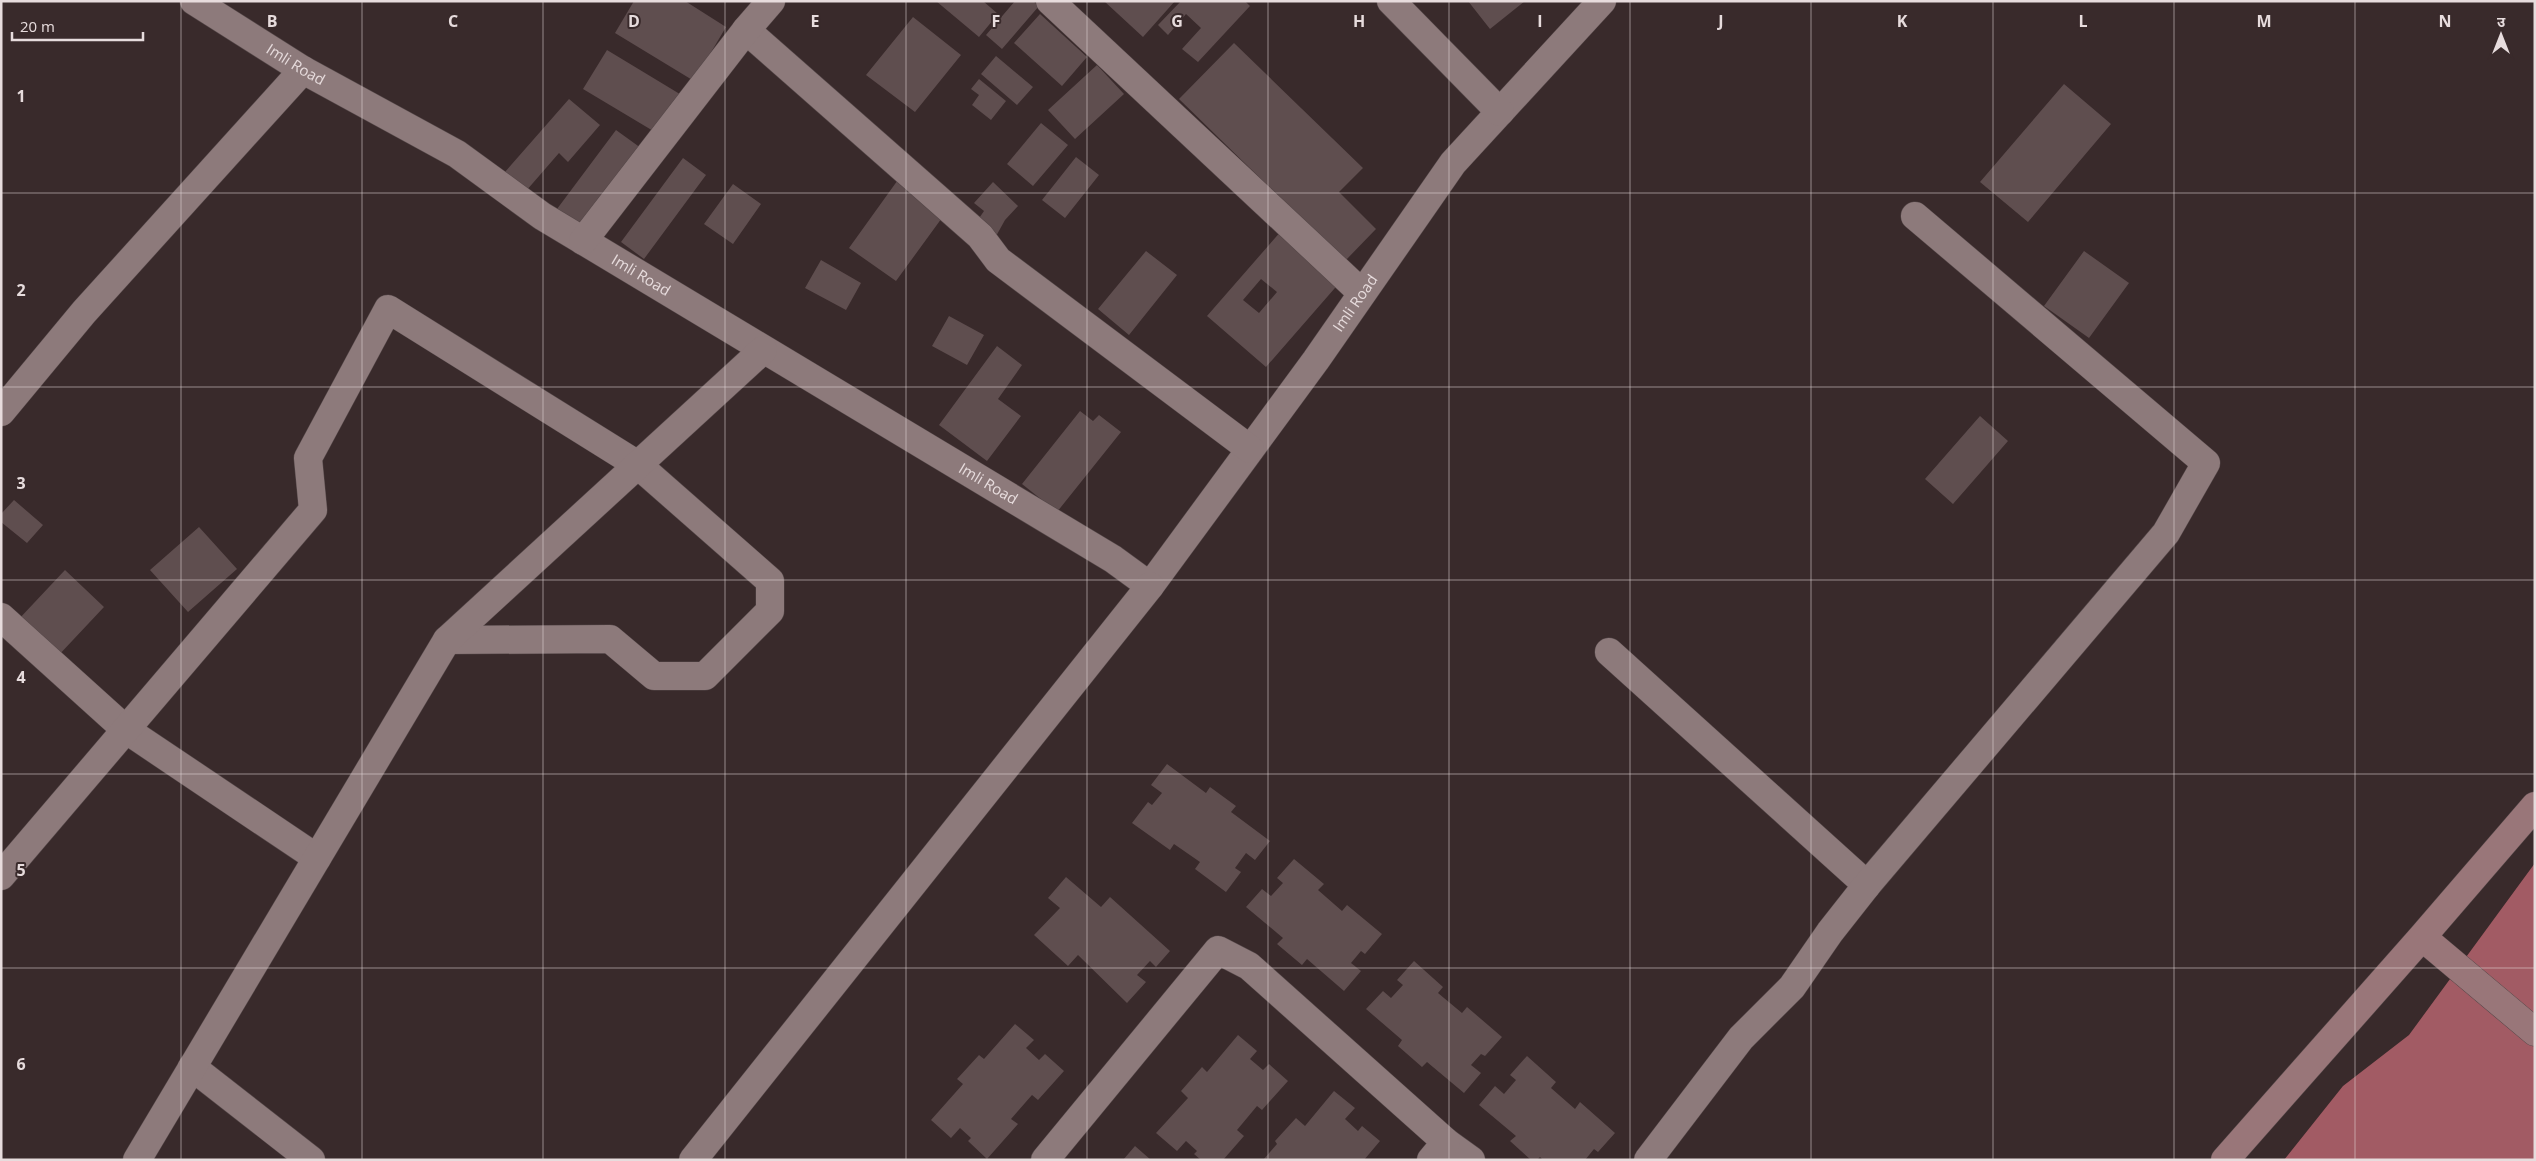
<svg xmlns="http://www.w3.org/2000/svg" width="2536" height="1161" font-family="'Open Sans','Noto Sans Devanagari',sans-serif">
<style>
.water{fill:#a25b64}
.building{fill:#5f4e4f;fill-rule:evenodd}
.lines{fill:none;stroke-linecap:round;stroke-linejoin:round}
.street-casing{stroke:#544748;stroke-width:29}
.secondary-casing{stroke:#544748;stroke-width:29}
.street{stroke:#8d7a7b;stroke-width:28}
.secondary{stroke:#997679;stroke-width:28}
.grid{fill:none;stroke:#e7dcdd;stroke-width:1;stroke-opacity:0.55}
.labels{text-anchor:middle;stroke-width:4;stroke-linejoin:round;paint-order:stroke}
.street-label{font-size:15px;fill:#e7dcdd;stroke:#392a2b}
.grid-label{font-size:16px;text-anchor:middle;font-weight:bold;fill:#e7dcdd;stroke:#392a2b;stroke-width:4;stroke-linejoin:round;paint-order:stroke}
</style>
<rect width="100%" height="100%" fill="#392a2b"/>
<path class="water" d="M2535 863V1160H2284L2343 1086 2409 1035Z"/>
<path class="building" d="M634 1H685L726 27 694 81 615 33Z
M936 1H983L998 14 979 37Z
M1015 1H1033L1039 6 1002 49 986 35Z
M1104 1H1175L1143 37Z
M1181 1H1245L1250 6 1198 62 1182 49 1201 28 1186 14 1168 35 1158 25Z
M1468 1H1525L1490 29Z
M1040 14 1087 57 1062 86 1014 43Z
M913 17 961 55 915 112 866 75Z
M1234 43 1363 168 1339 192 1376 229 1345 261 1179 99Z
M607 50 698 105 675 144 583 89Z
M996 56 1033 87 1017 105 981 74Z
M1097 65 1124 94 1075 139 1048 110Z
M979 79 1006 101 991 120 972 105 979 95 971 89Z
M2064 84 2111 124 2028 222 1980 182Z
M569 99 600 125 568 162 559 153 526 191 505 172Z
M1041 123 1068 145 1033 186 1007 164Z
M616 130 652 156 592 235 557 209Z
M1076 157 1099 175 1065 218 1042 200Z
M683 158 706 175 644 259 621 242Z
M900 177 947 211 896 281 849 248Z
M993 182 1018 206 1005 220 990 247 969 233 984 211 974 203Z
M733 184 761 204 733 244 704 224Z
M1289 222 1348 273 1266 367 1207 316ZM1261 279 1277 292 1259 313 1243 300Z
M1146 251 1177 275 1129 335 1098 309Z
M2084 251 2129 283 2089 338 2044 306Z
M821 260 861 283 846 310 805 288Z
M949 316 984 335 967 365 932 346Z
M997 346 1022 365 998 399 1021 416 987 461 939 425Z
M1080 411 1093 421 1099 415 1121 432 1057 512 1022 484Z
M1980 416 2008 441 1953 504 1925 479Z
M14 500 43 525 27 543 1 522V514Z
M199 527 237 569 188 612 150 570Z
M65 570 104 607 57 657 18 620Z
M1167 764 1206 793 1210 787 1236 806 1231 812 1270 841 1255 860 1246 853 1235 868 1241 872 1226 892 1195 869 1200 862 1174 844 1170 850 1132 823 1148 802 1152 805 1162 793 1151 785Z
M1294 859 1324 884 1318 890 1342 911 1347 905 1382 934 1365 954 1361 951 1351 963 1361 971 1344 991 1307 959 1302 965 1277 944 1283 938 1246 907 1262 889 1271 896 1283 883 1277 878Z
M1066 877 1101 907 1110 897 1170 951 1156 967 1150 961 1137 975 1146 982 1127 1003 1078 955 1068 966 1034 935 1060 908 1048 898Z
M1414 961 1443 987 1438 993 1462 1013 1467 1007 1502 1037 1485 1056 1481 1054 1471 1065 1481 1073 1464 1093 1427 1062 1422 1067 1398 1046 1402 1040 1366 1009 1383 991 1391 998 1403 985 1397 980Z
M1015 1024 1034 1040 1026 1048 1039 1060 1045 1054 1064 1071 1038 1100 1032 1095 1011 1119 1018 1124 987 1159 968 1141 971 1138 960 1128 951 1138 931 1120 963 1084 957 1079 979 1055 984 1059Z
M1238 1035 1257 1051 1250 1059 1263 1070 1269 1064 1288 1081 1262 1110 1257 1106 1237 1130 1244 1136 1223 1160H1201L1194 1154 1197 1151 1186 1141 1177 1151 1156 1133 1188 1098 1181 1091 1202 1067 1207 1072Z
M1527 1056 1556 1082 1551 1088 1575 1109 1580 1102 1615 1133 1598 1152 1594 1149 1585 1160H1543L1540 1157 1537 1160H1531L1510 1141 1516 1136 1479 1105 1495 1086 1504 1094 1516 1080 1510 1075Z
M1334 1091 1355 1108 1345 1119 1358 1131 1362 1126 1380 1141 1364 1160H1263L1277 1144 1275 1141 1296 1118 1305 1126Z
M1135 1146 1151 1160H1123Z"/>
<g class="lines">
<defs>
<g id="street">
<path id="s1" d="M194 1 303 70 457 154 542 216 1113 559 1150 586 1316 360 1453 163 1602 1"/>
<path d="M1050 1 1362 293"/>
<path d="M1391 1 1500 112"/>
<path d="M746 30 980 236 998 260 1250 449"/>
<path d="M583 241 746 30 771 1"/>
<path d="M1 412 84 312 303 70"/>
<path d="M1 617 125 729 317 858"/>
<path d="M1609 652 1867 885"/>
<path d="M1 876 313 510 308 458 388 309 638 465 770 581V611L705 676H654L610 639 447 640"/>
<path d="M192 1067 311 1160"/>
<path d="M137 1160 447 640 763 350"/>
<path d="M693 1160 1150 586"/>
<path d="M1045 1160 1218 950 1249 966 1446 1142 1471 1160"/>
<path d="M1431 1160 1446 1142"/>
<path d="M1648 1160 1741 1038 1792 987 1830 932 1867 885 2166 533 2206 463 1915 216"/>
</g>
<path id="secondary" d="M2422 937 2535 1032
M2225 1160 2422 937 2535 806"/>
</defs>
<use href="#street" class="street-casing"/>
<use href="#secondary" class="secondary-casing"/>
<use href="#street" class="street"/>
<use href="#secondary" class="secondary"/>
</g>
<path class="grid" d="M181 1V1160M362 1V1160M543 1V1160M725 1V1160M906 1V1160M1087 1V1160M1268 1V1160M1449 1V1160M1630 1V1160M1811 1V1160M1993 1V1160M2174 1V1160M2355 1V1160M1 193H2535M1 387H2535M1 580H2535M1 774H2535M1 968H2535"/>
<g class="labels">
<g class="street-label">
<text dy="5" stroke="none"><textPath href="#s1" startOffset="120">Imli Road</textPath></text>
<text dy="5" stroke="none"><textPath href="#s1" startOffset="525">Imli Road</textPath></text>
<text dy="5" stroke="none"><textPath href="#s1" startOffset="1471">Imli Road</textPath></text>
<text dy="5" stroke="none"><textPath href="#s1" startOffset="930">Imli Road</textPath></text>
</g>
</g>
<g class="grid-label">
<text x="272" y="27">B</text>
<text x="453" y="27">C</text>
<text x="634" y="27">D</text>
<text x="815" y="27">E</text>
<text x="996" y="27">F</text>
<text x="1177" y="27">G</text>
<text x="1359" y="27">H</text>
<text x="1540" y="27">I</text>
<text x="1721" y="27">J</text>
<text x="1902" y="27">K</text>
<text x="2083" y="27">L</text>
<text x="2264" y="27">M</text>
<text x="2445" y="27">N</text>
<text x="21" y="102">1</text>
<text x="21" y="296">2</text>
<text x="21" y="489">3</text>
<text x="21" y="683">4</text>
<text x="21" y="876">5</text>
<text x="21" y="1070">6</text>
</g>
<rect width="2536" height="1161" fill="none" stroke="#e7dcdd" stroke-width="5"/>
<g transform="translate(2501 35)" stroke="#392a2b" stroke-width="4" paint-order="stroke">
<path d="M0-4L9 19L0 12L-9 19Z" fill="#e7dcdd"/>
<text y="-8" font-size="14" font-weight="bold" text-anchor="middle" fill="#e7dcdd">उ</text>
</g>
<path d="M12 32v8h131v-8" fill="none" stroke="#e7dcdd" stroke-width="2.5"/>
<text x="20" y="32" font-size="15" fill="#e7dcdd" stroke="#392a2b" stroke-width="4" paint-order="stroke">20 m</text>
</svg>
